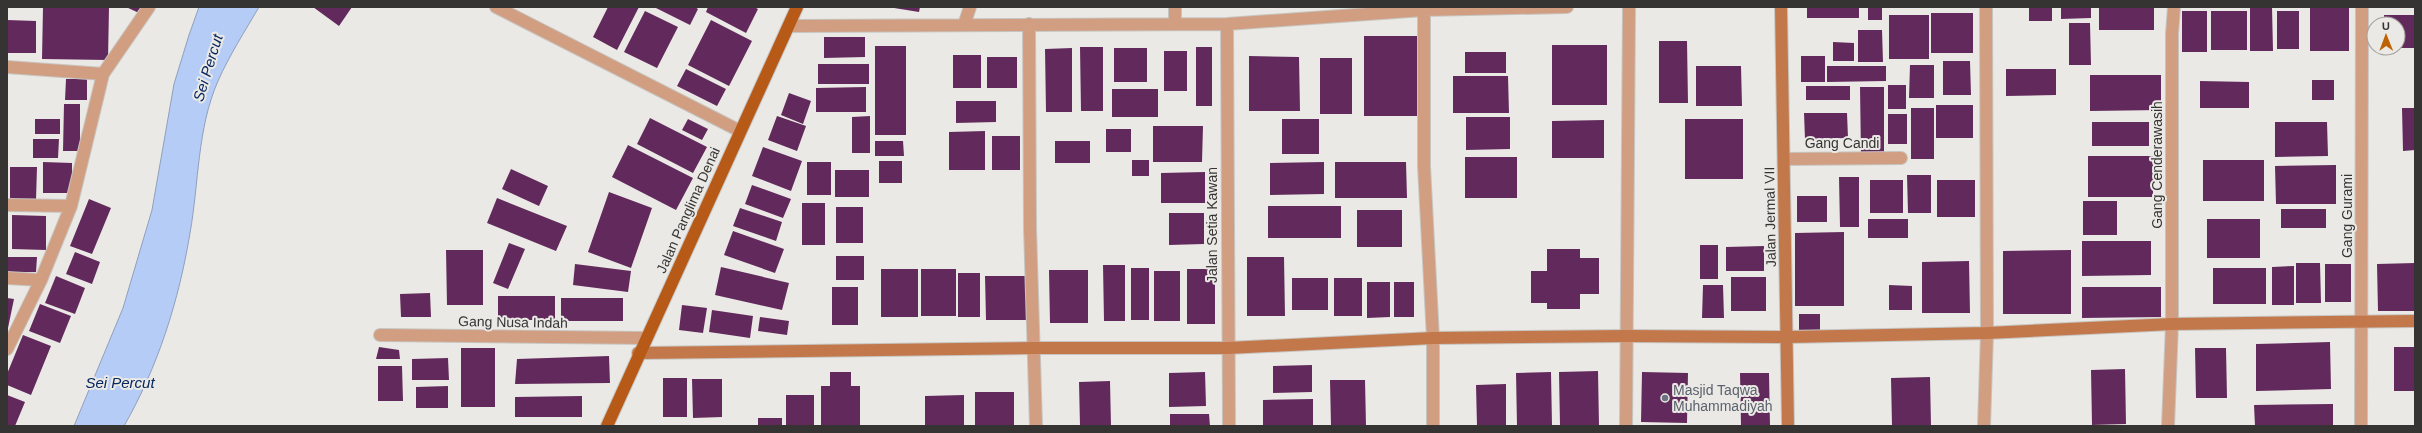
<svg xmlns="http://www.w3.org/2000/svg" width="2422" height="433" font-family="Helvetica,sans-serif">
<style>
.water{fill:#b5cdf6;stroke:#8f9fbc}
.building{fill:#622a5c}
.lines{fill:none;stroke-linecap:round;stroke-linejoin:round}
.street-casing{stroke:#c7c5c1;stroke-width:14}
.secondary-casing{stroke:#c7c5c1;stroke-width:14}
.primary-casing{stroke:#c7c5c1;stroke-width:14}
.street{stroke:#d29e81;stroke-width:12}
.secondary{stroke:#c3784b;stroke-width:12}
.primary{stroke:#b75a18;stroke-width:12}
.worship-dot{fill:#6b7280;stroke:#ebe9e5;stroke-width:1.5}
.labels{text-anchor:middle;stroke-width:4;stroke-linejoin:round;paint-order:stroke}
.street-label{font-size:14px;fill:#353433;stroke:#ebe9e5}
.worship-label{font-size:14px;fill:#5b616d;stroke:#ebe9e5;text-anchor:start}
.water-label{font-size:15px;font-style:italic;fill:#052760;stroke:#ebe9e5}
</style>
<rect width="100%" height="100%" fill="#ebe9e5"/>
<path class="water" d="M199 7H259C245 31 229 56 218 81 197 129 199 183 190 233 179 300 158 367 124 426H74L123 308 152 210 174 84 189 35Z"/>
<path class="building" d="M43 7H109L108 60 42 59Z
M126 7H142L139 13Z
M313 7H352L339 26Z
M608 7H639L617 50 593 37Z
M654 7H695L698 9 690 25Z
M708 7H754L758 9 746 33 706 12Z
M888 7H920L919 12Z
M1807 7H1859V18H1807Z
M1868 7H1882V20H1868Z
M2029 7H2052V21H2029Z
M2061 7H2091V18L2061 19Z
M2099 7H2154V30H2099Z
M2250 7H2272L2273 51H2250Z
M2310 7H2349V51H2310Z
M645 11 678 27 657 68 624 52Z
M2182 11H2207V52H2182Z
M2211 11H2247V50H2211Z
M2277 11H2299V49H2277Z
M1931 13H1973V53H1931Z
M1889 15H1929V59H1889Z
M2384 15H2415V48H2398V24H2385Z
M7 20 36 21V53H7Z
M711 20 752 41 729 86 688 65Z
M2069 23H2090L2091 65H2069Z
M1858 30H1882L1883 62H1858Z
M1364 36H1417V116H1364Z
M824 37H865V57L824 58Z
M1659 41H1687L1688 103H1659Z
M1833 42 1854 43V61H1833Z
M1552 45H1607V105H1552Z
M875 46H906V135H875Z
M1080 47H1103V111H1081Z
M1196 47H1212V106H1196Z
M1072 48V112H1046L1045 49Z
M1114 48H1147V82H1114Z
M1164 51H1187V91H1164Z
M1465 52H1506V73H1465Z
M953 55H981V88H953Z
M1249 56 1299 57 1300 111H1249Z
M1801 56H1825V82H1801Z
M987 57H1017V88H987Z
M1320 58H1352V114H1320Z
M1943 61H1970L1971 95H1943Z
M818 64H869V84H818Z
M1910 65H1934V98H1909Z
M1696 66H1741L1742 106H1696Z
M1827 66H1886V81L1827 82Z
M686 69 726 89 717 106 677 86Z
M2006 69H2056V95L2006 96Z
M2090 75H2161V110L2090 111Z
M1453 76H1508L1509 113H1453Z
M66 79H87V100H65Z
M2312 80H2334V100H2312Z
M2200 81 2249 82V108H2200Z
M1888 85H1906V109H1888Z
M1806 86H1850V100H1806Z
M866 87V112H816V88Z
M1860 87H1884V156H1861Z
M1112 89H1158V117H1112Z
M789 93 811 101 803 124 781 115Z
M956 101H996V122L956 123Z
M64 104H80V151H63Z
M1936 105H1973V138H1936Z
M1911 108H1934V159H1911Z
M2402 108H2415V150L2403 151Z
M1804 113H1847L1848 138 1805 139Z
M1888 114H1907V144H1888Z
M777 116 806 126 797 151 768 140Z
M870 116V153H852V117Z
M1466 117H1510V149L1466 150Z
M650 118 707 147 693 173 637 144Z
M35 119H60V134H35Z
M688 119 708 129 702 140 682 130Z
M1282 119H1319V154H1282Z
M1685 119H1743V179H1685Z
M1604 120V158H1552V121Z
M2092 122H2149V146H2092Z
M2275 122H2327L2328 156 2275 157Z
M1153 126H1203L1202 162H1153Z
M1106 129H1131V152H1106Z
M985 131V170H949V132Z
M992 136H1020V170H992Z
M33 139H59L58 158H33Z
M875 141H903L904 156H875Z
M1055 141H1090V163H1055Z
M628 145 693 178 676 210 612 177Z
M763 147 802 161 791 191 752 176Z
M2088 156H2153V197H2088Z
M1465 157H1517V198H1465Z
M1132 160H1149V176H1132Z
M2203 160H2264V201H2203Z
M879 161H902V183H879Z
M43 162 72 163V193H43Z
M807 162H831V195H807Z
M1324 162V194L1270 195V163Z
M1335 162H1406L1407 198H1335Z
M2336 165V204H2276L2275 166Z
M10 167H37L36 200H10Z
M511 169 548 186 539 206 502 189Z
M835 170H869V197H835Z
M1205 172V203H1161V173Z
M1907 175H1931V213H1908Z
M1839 177H1859V227H1840Z
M1870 180H1903V213H1870Z
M1937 180H1975V217H1937Z
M752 185 791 199 783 218 745 204Z
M609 192 652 208 631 268 588 252Z
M1797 196H1827V222H1797Z
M497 198 567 226 556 251 487 223Z
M89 199 111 208 92 254 70 246Z
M2083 201H2117V235H2083Z
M802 203H825V245H802Z
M1268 206H1341V238H1268Z
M836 207H863V243H836Z
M740 208 782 222 776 241 733 226Z
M2281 209H2326V228H2281Z
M1357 210H1402V247H1357Z
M1169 213H1204V244L1169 245Z
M12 215 46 216V250L12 249Z
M1868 219H1908V238H1868Z
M2207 219H2260V258H2207Z
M733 231 784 249 775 273 724 255Z
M1844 232V306H1795V233Z
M2082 241H2151V275L2082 276Z
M509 243 525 249 508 289 493 283Z
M1700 245H1718V279H1700Z
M1764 246V271H1726V247Z
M1547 249H1580V258H1599V294H1580V309H1547V303H1531V271H1547Z
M446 250H483V305H447Z
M2071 250V314H2003V251Z
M75 252 100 262 92 284 66 274Z
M836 256H864V280H836Z
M7 257H37L36 272H7Z
M1247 257H1284L1285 316H1247Z
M1969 261 1970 313H1922V262Z
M2296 263H2320L2321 303H2296Z
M2415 263V311H2378L2377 264Z
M575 264 631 271 628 292 573 285Z
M2325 264H2351V302H2325Z
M1103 265H1125V321H1104Z
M2294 266V305H2272V267Z
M721 267 789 283 782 310 715 295Z
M1131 268H1149V320H1131Z
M2213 268H2266V304H2213Z
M881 269H918V317H881Z
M921 269H956V316H921Z
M1187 269H1215V324H1187Z
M1049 270H1088V323H1050Z
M1154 271H1180V321H1154Z
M958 273H980V317H958Z
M56 276 85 288 75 314 45 303Z
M985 276H1026V320H986Z
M1731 277H1766V311H1731Z
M1292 278H1328V310H1292Z
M1334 278H1362V316H1334Z
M1367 282H1390V317L1367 318Z
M1394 282H1414V317H1394Z
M1703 285H1723L1724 318H1702Z
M1889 285 1912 286V310H1889Z
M832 287H858V325H832Z
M2082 287H2161V317L2082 318Z
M430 293 431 317H401L400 294Z
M498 296H555V320H498Z
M7 298 14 299 8 328H7Z
M561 298H623V321H561Z
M40 304 71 316 60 343 29 331Z
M682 305 707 308 703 333 679 330Z
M712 310 753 316 750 338 709 332Z
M1799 314H1820V335H1799Z
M760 317 789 321 787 335 758 331Z
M23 335 51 346 31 395 7 385V374Z
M2330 342 2331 389 2256 391V344Z
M379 347 399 350 400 359H376Z
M2394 347H2415V391H2394Z
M461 348H495V407H461Z
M2195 348H2226L2227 398H2196Z
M609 356 610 383 515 384 517 359Z
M448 358 449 380H412V359Z
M1312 365V392L1273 393V366Z
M378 366H402L403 401H378Z
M2125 369 2126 424 2092 425 2091 370Z
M1598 371 1599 426H1560L1559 372Z
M830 372H851V386H860V426H821V386H830Z
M1205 372 1206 406 1169 407V373Z
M1551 372 1552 426H1517L1516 373Z
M1642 372 1688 373 1687 423 1641 422Z
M1740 373H1769L1770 426H1741Z
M1930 377 1931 426H1892L1891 378Z
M663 378H687V417H663Z
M692 379H722V417L693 418Z
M1330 380H1365L1366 426H1331Z
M1110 381 1111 426H1080L1079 382Z
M1506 384V426H1477L1476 385Z
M448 386V408H416V387Z
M975 392H1014V426H975Z
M7 395 25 402 15 426H7Z
M786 395H814V426H786Z
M964 395V426H925V396Z
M582 396V417H515V397Z
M1313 399V426H1263V400Z
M2333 404V426H2255L2254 405Z
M1170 414H1209L1210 426H1170Z
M758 418H782V426H758Z"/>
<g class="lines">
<defs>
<path id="street" d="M496 7 740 131
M1175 7V24
M1424 10V166L1433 338V426
M1029 24 1030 228 1036 426
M1227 24 1229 426
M964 25 970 7
M789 26 1227 24 1424 10 1567 7
M7 67 103 74
M1784 159 1901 158
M7 205 71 206
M7 278 41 280
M380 335 646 338
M7 349 41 280 71 206 103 74 149 7
M1626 426 1629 7
M1984 426 1987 333 1986 7
M2168 426 2172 324V34L2174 7
M2361 426 2362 7"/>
<path id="secondary" d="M1781 7 1788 426
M638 353 1033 348H1228L1433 338 1626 336 1788 337 1987 333 2172 324 2415 321"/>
<path id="primary" d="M607 426 797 7"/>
</defs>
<use href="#street" class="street-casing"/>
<use href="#secondary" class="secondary-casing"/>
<use href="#primary" class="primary-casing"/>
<use href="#street" class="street"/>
<use href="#secondary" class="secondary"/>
<use href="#primary" class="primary"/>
</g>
<circle class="worship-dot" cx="1665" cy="398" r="4"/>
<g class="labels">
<g class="street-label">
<text x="1842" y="148">Gang Candi</text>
<text transform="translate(2157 165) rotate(-90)" y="5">Gang Cenderawasih</text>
<text transform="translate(688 210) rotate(-66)" y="5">Jalan Panglima Denai</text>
<text transform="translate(2347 216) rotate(-90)" y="5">Gang Gurami</text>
<text transform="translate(1770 217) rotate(-91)" y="5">Jalan Jermal VII</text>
<text transform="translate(1212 225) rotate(-90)" y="5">Jalan Setia Kawan</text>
<text transform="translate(513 322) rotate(1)" y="5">Gang Nusa Indah</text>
</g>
<g class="worship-label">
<text x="1673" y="395">Masjid Taqwa<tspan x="1673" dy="16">Muhammadiyah</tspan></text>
</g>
<g class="water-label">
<text transform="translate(208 68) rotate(-73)" y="5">Sei Percut</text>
<text x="120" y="388">Sei Percut</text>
</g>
</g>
<rect width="2422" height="433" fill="none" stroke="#353433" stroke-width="16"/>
<g transform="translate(2386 36) rotate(359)"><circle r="19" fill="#ebe9e5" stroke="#a2a19e"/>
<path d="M0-3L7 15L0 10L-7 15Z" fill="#bd6304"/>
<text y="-6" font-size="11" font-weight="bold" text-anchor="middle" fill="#353433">U</text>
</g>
</svg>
